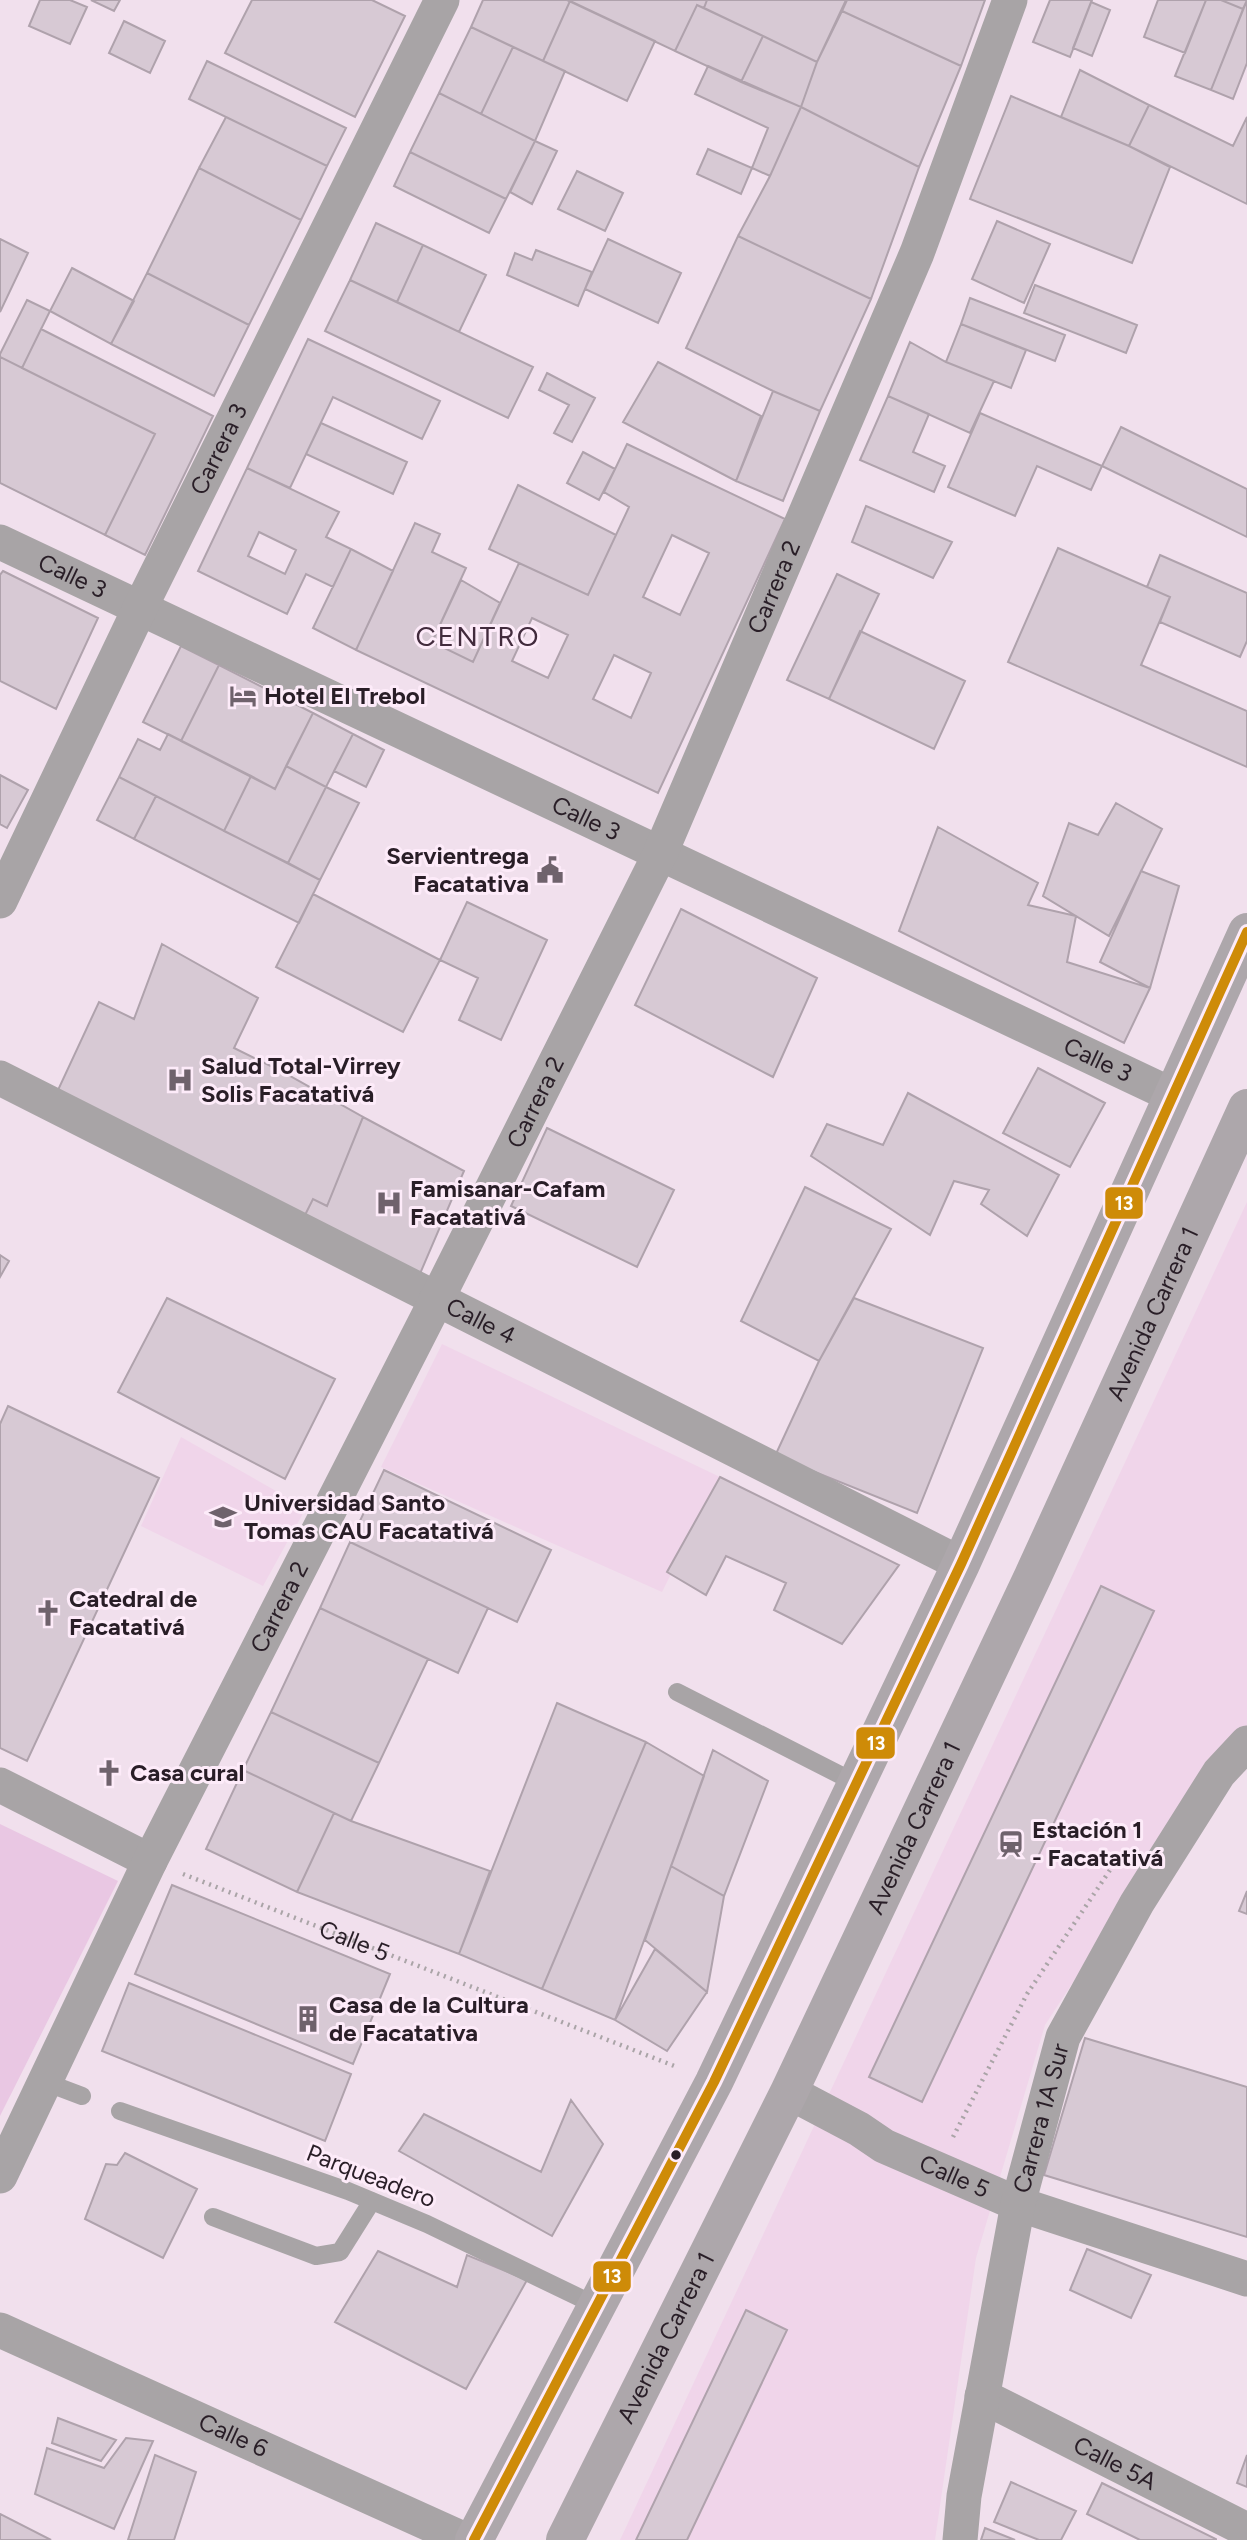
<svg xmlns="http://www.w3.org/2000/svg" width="1247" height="2540" font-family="Figtree,sans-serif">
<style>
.built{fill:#f0d5ea}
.green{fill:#e9c7e3}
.building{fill:#d7c9d4;stroke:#afa2ac;stroke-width:2;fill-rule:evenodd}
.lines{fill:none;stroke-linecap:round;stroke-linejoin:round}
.path{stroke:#aaa4a7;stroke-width:4.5;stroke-dasharray:2 5;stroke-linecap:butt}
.service{stroke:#a8a4a6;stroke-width:18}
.minor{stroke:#a8a4a6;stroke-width:35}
.primary{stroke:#ada7ab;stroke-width:38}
.bus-1-casing{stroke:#fdebf9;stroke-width:16}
.bus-1{stroke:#ce8b08;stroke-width:10}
.bus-dot{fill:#291e27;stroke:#fdebf9;stroke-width:2.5}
.labels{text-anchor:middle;stroke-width:6;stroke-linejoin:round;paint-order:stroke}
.street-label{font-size:24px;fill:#291e27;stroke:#fdebf9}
.poi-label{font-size:24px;font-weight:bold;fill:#291e27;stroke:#fdebf9;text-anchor:start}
.quarter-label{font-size:28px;letter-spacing:2px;fill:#422b3d;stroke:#fdebf9}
.line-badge{stroke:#fdebf9;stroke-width:2.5}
.badge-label{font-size:19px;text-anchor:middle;font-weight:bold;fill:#fff}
</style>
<rect width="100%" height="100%" fill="#f1e0ed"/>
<path class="built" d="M1247 1202V1739L1210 1773 1045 2025 976 2258 935 2540H620Z
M442 1344 720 1477 662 1592 381 1467Z
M181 1437 306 1508 263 1586 141 1526Z"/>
<path class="green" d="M0 1824 118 1881 0 2116Z"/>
<path class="building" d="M40 0H70L87 7 70 44 29 26Z
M91 0H120L114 11Z
M252 0H372L405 16 355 117 225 53Z
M483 0H567L570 1 543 61 471 27Z
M567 0H707L704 8 697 5 675 51Z
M707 0H846L817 62 704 8Z
M847 0H985L961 66 842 11Z
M1050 0H1092L1070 57 1033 42Z
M1158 0H1206L1185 53 1144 37Z
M1206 0H1221L1243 9 1211 90 1175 76Z
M1221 0H1247L1243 9Z
M1247 0V63L1233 99 1211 90Z
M570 1 655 41 627 101 543 61Z
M1091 2 1110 10 1092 56 1073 48Z
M697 5 763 36 741 82 675 51Z
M842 11 961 66 919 167 801 107 817 62Z
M124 21 165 41 150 73 109 53Z
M471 27 513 47 481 114 439 93Z
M763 36 817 62 801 107 741 82Z
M513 47 565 71 535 141 481 114Z
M207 61 346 128 327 166 189 99Z
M708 66 801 107 770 176 752 168 768 128 695 94Z
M1080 70 1149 105 1129 146 1061 117Z
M439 93 535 141 506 199 410 152Z
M1011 96 1129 146 1170 167 1132 263 970 199Z
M1149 105 1233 146 1247 117V204L1129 146Z
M801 107 919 167 871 299 738 236 770 176Z
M226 117 327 166 301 220 199 168Z
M535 141 557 151 532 204 510 192Z
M708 149 752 168 741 194 697 174Z
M410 152 506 199 489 233 394 186Z
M199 168 301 220 249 325 147 273Z
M577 171 623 193 605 231 558 209Z
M997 221 1050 244 1024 303 972 279Z
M376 223 423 245 397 302 350 280Z
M738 236 871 299 820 411 773 391 686 348Z
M0 239 28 253 0 312Z
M608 239 681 273 658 323 585 289Z
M423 245 486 275 459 332 397 302Z
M536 250 592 272 578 306 507 275 515 253 532 260Z
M72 268 134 301 111 344 50 311Z
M147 273 249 325 214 396 111 344Z
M350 280 533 367 508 418 325 331Z
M1035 285 1137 325 1126 353 1024 313Z
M970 298 1065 335 1055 361 961 324Z
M27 300 50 311 22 368 0 357V354Z
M961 324 1026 350 1011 388 946 362Z
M41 329 213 416 145 555 105 535 155 434 22 368Z
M308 339 440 401 422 439 333 397 290 488 247 468Z
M910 342 946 362 994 381 970 433 888 396Z
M0 357 155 434 105 535 0 483Z
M658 362 761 416 736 481 623 422Z
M547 373 595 398 572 442 554 433 569 405 539 390Z
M773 391 820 411 783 501 736 481Z
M888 396 929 414 913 452 945 466 934 492 860 460Z
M980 413 1102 466 1091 490 1037 466 1015 516 948 487Z
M321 423 407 462 393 494 306 454Z
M1121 427 1247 489V537L1102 466Z
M627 444 785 519 658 793 356 650 415 523 440 534 432 552 466 568 432 642 473 662 519 563 588 595 629 507 604 492ZM672 535 709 553 680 615 643 597ZM532 618 568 635 548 678 512 661ZM614 655 651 673 631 718 593 699Z
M583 452 615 469 599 500 567 483Z
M247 468 339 512 326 537 351 549 333 587 306 574 287 614 198 571Z
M518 485 616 535 588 595 489 549Z
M866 506 952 542 933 578 852 542Z
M259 532 296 550 285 574 248 556Z
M1058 548 1170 597 1141 665 1247 711V767L1008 662Z
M351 549 393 571 356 650 313 628Z
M1160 555 1247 593V641L1240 657 1160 622 1170 597 1147 587Z
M3 571 98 618 56 709 0 681V575Z
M837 574 879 594 829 699 787 680Z
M461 580 500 603 473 662 432 642Z
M860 631 965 681 934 749 829 699Z
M181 646 219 665 181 741 143 722Z
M219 665 313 713 275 789 181 741Z
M313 713 353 734 326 787 286 766Z
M168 734 251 776 224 831 119 777 138 739 160 750Z
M353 734 384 750 366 787 334 771Z
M286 766 326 787 288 863 224 831 251 776 275 789Z
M0 775 28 790 7 828 0 824Z
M119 777 156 796 134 839 97 820Z
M326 787 359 803 320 880 288 863Z
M156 796 320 880 299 923 134 839Z
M1116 803 1162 829 1109 936 1043 896 1069 823 1098 835Z
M938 827 1038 883 1028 905 1076 916 1067 962 1150 988 1124 1043 899 931Z
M1141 871 1179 886 1150 988 1100 962Z
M313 894 440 960 403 1032 276 967Z
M467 902 547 940 501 1040 459 1020 478 978 440 960Z
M681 909 817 978 773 1077 635 1005Z
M162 944 258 998 234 1048 281 1071 363 1117 327 1206 313 1199 299 1227 58 1090 99 1002 134 1019Z
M1038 1068 1105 1103 1070 1167 1003 1133Z
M908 1093 1059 1175 1027 1236 981 1204 989 1190 954 1181 930 1235 811 1156 827 1124 883 1145Z
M363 1117 464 1171 416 1283 299 1227 313 1199 327 1206Z
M547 1128 674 1190 637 1267 511 1206Z
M805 1187 891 1229 819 1361 741 1321Z
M0 1255 9 1261 0 1277Z
M167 1298 335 1379 285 1479 118 1392Z
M854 1298 983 1348 917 1513 775 1456 819 1361Z
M8 1406 159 1478 27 1761 0 1748V1424Z
M384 1470 551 1550 517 1622 350 1542Z
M720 1477 899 1565 842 1644 774 1610 786 1583 726 1556 706 1595 667 1572Z
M350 1542 488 1608 458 1673 320 1608Z
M1101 1586 1154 1611 922 2102 869 2077Z
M320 1608 428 1659 379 1763 271 1712Z
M557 1703 646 1742 542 1989 459 1954Z
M271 1712 379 1763 351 1821 243 1770Z
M646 1742 704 1776 615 2020 542 1989Z
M713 1750 768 1781 724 1896 671 1866Z
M243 1770 334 1813 297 1892 206 1849Z
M334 1813 351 1821 490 1871 459 1954 297 1892Z
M671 1866 724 1896 707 1992 645 1940Z
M172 1885 390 1974 353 2064 135 1974Z
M1247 1891V1914L1239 1911Z
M655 1949 707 1992 667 2051 615 2020Z
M129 1983 351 2074 325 2141 102 2051Z
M1085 2038 1247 2087V2237L1044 2175Z
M571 2100 603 2144 552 2236 399 2151 424 2114 541 2172Z
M125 2153 197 2189 163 2258 85 2219 106 2164 117 2165Z
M1087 2249 1151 2275 1131 2318 1070 2290Z
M378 2251 457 2287 467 2255 527 2280 466 2389 335 2322Z
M746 2310 787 2330 687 2540H636Z
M58 2418 116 2440 101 2461 52 2443Z
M126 2438 153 2441 114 2529 35 2494 47 2448 104 2468Z
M155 2455 196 2472 174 2540H128Z
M1247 2455V2487L1237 2483Z
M1011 2482 1076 2511 1061 2540H1039L994 2522Z
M1102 2483 1216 2539V2540H1140L1087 2514Z
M0 2514 51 2540H0Z
M985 2528 1015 2540H981Z"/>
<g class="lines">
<g class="path">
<path id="s1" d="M183 1874 677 2067"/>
<path d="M953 2137 1027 1994 1110 1870"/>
</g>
<path class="service" d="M677 1692 856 1783
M45 2082 82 2096
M120 2111 348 2191 427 2224 597 2306
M213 2217 316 2256 340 2252 372 2201"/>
<g class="minor">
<path id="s2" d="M0 542 1172 1095"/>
<path id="s3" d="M0 901 140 608 442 0"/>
<path id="s4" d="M0 1078 961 1564"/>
<path d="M0 1785 150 1861"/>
<path id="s5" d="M789 2092 859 2129 884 2146 1018 2204 1247 2279"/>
<path id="s6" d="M0 2176 150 1861 437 1299 660 854 917 253 1010 0"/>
<path id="s7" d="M0 2330 465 2540"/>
<path id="s8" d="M982 2396 1247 2530"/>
<path id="s9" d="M960 2540 964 2496 1018 2204 1063 2037 1137 1903 1219 1773 1247 1743"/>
</g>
<g class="primary">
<path d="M474 2540 714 2082 961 1564 1247 932"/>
<path id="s10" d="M565 2540 789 2092 1033 1576 1247 1108"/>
</g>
<defs>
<path id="bus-1" d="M474 2540 714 2082 961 1564 1247 932"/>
</defs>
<use href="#bus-1" class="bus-1-casing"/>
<use href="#bus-1" class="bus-1"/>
</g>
<defs>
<symbol id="hotel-bare" viewBox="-9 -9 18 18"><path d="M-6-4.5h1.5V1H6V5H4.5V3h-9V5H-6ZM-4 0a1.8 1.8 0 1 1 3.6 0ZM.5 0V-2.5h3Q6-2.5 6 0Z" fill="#6f626c" stroke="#fdebf9" stroke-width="2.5" paint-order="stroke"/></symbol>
<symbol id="civic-bare" viewBox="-9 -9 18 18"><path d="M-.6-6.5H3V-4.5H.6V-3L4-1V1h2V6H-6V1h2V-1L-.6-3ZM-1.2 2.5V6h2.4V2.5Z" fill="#6f626c" stroke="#fdebf9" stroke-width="2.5" paint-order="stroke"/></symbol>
<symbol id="hospital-bare" viewBox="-9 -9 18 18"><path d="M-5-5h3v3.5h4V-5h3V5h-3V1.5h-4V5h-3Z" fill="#6f626c" stroke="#fdebf9" stroke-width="2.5" paint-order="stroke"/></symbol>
<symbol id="university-bare" viewBox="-9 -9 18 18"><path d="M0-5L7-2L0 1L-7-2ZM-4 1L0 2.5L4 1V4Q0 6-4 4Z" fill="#6f626c" stroke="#fdebf9" stroke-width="2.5" paint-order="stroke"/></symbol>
<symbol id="church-bare" viewBox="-9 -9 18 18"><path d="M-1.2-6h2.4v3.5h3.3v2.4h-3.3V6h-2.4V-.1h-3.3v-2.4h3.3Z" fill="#6f626c" stroke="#fdebf9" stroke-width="2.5" paint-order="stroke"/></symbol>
<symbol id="station-bare" viewBox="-9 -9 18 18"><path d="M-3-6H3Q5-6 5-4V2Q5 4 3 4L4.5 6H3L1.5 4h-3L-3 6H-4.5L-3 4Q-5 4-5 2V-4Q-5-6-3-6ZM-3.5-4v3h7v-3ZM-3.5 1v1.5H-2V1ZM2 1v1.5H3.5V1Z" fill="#6f626c" stroke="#fdebf9" stroke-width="2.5" paint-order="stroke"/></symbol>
<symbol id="building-bare" viewBox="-9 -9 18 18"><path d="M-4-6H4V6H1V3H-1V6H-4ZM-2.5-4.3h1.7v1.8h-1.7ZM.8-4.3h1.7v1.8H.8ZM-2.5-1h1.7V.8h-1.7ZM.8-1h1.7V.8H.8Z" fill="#6f626c" stroke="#fdebf9" stroke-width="2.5" paint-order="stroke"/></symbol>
</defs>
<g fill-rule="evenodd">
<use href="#hotel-bare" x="224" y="677" width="38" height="38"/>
<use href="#civic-bare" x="531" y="851" width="38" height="38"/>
<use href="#hospital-bare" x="161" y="1061" width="38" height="38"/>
<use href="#hospital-bare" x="370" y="1184" width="38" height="38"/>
<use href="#university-bare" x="204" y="1498" width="38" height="38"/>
<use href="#church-bare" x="29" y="1594" width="38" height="38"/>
<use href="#church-bare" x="90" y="1754" width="38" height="38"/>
<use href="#station-bare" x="992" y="1825" width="38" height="38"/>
<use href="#building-bare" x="289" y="2000" width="38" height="38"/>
</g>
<circle class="bus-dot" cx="676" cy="2155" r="6"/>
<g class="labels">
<g class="street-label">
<text dy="8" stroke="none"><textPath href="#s3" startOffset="502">Carrera 3</textPath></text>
<text dy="8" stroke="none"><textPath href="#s2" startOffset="80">Calle 3</textPath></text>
<text dy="8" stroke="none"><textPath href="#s6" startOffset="1768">Carrera 2</textPath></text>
<text dy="8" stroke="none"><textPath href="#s2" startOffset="648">Calle 3</textPath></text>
<text dy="8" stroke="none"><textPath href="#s2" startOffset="1214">Calle 3</textPath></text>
<text dy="8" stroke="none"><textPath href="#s6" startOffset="1200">Carrera 2</textPath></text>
<text dy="8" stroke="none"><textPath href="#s10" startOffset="1360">Avenida Carrera 1</textPath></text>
<text dy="8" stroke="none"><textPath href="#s4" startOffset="539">Calle 4</textPath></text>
<text dy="8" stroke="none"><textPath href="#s6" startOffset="634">Carrera 2</textPath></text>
<text dy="8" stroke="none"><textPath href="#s10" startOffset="793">Avenida Carrera 1</textPath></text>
<text dy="8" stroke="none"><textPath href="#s1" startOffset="184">Calle 5</textPath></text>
<text dy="8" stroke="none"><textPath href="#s9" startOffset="430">Carrera 1A Sur</textPath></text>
<text transform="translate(371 2176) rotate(21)" y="8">Parqueadero</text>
<text dy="8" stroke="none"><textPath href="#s5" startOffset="186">Calle 5</textPath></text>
<text dy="8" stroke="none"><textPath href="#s10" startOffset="226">Avenida Carrera 1</textPath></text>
<text dy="8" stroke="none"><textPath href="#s7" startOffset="256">Calle 6</textPath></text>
<text dy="8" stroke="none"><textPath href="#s8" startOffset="149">Calle 5A</textPath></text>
</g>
<g class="poi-label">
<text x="264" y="704">Hotel El Trebol</text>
<text x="529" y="864" text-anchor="end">Servientrega<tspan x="529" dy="28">Facatativa</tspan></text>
<text x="201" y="1074">Salud Total-Virrey<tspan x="201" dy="28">Solis Facatativá</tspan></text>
<text x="410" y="1197">Famisanar-Cafam<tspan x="410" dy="28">Facatativá</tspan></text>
<text x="244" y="1511">Universidad Santo<tspan x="244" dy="28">Tomas CAU Facatativá</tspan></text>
<text x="69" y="1607">Catedral de<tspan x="69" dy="28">Facatativá</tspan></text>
<text x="130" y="1781">Casa cural</text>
<text x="1032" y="1838">Estación 1<tspan x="1032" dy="28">- Facatativá</tspan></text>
<text x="329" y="2013">Casa de la Cultura<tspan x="329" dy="28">de Facatativa</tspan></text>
</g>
<g class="quarter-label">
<text x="478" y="646">CENTRO</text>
</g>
</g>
<g class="line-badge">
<rect x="1104" y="1186" width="40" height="34" rx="7" fill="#ce8b08"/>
<rect x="855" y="1726" width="41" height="34" rx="7" fill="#ce8b08"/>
<rect x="592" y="2260" width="40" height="33" rx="7" fill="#ce8b08"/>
</g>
<g class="badge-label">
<text x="1124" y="1210">13</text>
<text x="876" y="1750">13</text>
<text x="612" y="2283">13</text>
</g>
</svg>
